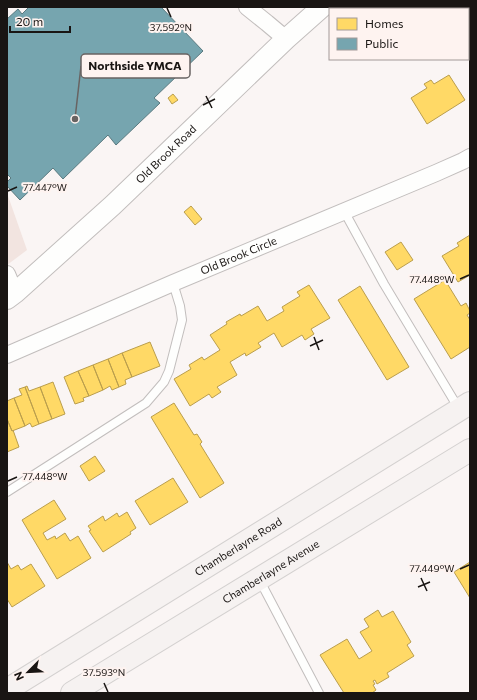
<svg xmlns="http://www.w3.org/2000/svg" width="477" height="700" font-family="Commissioner,sans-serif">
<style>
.built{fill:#f2e4e0}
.homes{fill:#ffd966;stroke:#ba9e4d}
.public{fill:#76a5af;stroke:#5a7a80}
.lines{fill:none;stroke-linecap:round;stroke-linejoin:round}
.service-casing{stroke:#c2bebd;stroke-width:10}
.minor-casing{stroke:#c2bebd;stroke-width:18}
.tertiary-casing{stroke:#c2bebd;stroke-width:22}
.primary-casing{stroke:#d4d1d0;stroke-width:24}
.service{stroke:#fefefd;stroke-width:8}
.minor{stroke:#fefefd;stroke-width:16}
.tertiary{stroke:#fefefd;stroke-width:20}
.primary{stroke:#f6f2f1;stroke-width:22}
.ticks{fill:none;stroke:#191513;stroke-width:1.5}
.labels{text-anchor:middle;stroke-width:4;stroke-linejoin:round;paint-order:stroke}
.street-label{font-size:11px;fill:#191513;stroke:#fef3f0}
.ticks-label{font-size:10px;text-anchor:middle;fill:#191513;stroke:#fef3f0;stroke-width:4;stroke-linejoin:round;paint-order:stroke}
.leader{fill:none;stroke:#686362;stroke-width:1.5}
.callout-dot{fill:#686362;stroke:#fef3f0;stroke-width:1.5}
.callout{fill:#fef3f0;stroke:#686362;stroke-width:1.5}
.callout-label{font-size:12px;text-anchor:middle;font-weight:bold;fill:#191513}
</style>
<rect width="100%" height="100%" fill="#faf5f4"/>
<path class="built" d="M7 193 27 250 7 265Z"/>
<path class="homes" d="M449 75 465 100 427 124 411 98 427 88 424 84 431 80 434 84Z
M173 94 178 100 172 104 168 98Z
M191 206 202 219 195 225 184 212Z
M470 235V275L458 282 442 256 459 246 457 243Z
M401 242 413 260 397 270 385 252Z
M445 280 461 306 466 303 470 311V313L467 315 470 320V347L451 359 414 299Z
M309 285 330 318 311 329 314 334 305 340 302 335 282 347 274 333 258 343 261 347 246 356 245 353 230 362 237 375 217 387 221 392 212 398 209 394 190 406 174 379 191 369 189 365 202 357 204 360 220 350 210 335 227 324 226 322 240 314 241 316 258 306 267 321 284 311 282 307 300 296 297 292Z
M360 286 409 367 387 380 338 300Z
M150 342 160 366 132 377 122 353Z
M122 353 132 377 125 380 126 384 119 387 108 359Z
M108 359 119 387 112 390 110 386 103 390 93 365Z
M93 365 103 390 89 396 78 371Z
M78 371 89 396 83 398 84 401 75 404 64 377Z
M53 382 65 414 52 419 40 387Z
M27 386 29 391 40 387 52 419 39 424 25 387Z
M25 387 39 424 32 427 30 423 25 426 14 398 22 395 19 389Z
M14 398 25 426 12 431 7 419V401Z
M174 403 194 435 197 434 202 442 200 444 224 483 200 498 151 417Z
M7 419 12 431 13 430 19 447 7 452Z
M95 456 105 471 89 481 80 466Z
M173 478 188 502 150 525 135 501Z
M54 500 66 519 43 533 47 540 55 536 56 539 65 533 70 541 78 536 91 558 57 579 22 520Z
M127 512 136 528 130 532 131 534 103 552 89 531 91 530 88 526 103 516 105 521 117 513 119 517Z
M7 562 11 569 18 565 21 570 31 564 45 586 12 607 7 599Z
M470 562V598L454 572Z
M378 610 382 617 393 611 411 642 407 645 414 656 387 673 389 677 377 684 375 680 373 681 375 684 373 685 376 690 372 693H344L320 655 347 639 359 659 372 651 360 632 369 627 364 619Z"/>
<path class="public" d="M29 7H161L203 51 154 98 160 103 116 145 108 135 63 179 53 168 20 200 7 186V182L11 178 7 174V19L18 9 22 14Z"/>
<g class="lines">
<defs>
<path id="service" d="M344 211 384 284 459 409
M7 492 146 403 164 382 169 371 182 320 180 306 173 283
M259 579 319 693"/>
<g id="minor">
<path d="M247 7 267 23 286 39"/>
<path d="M7 274 15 293"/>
<path id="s1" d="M7 355 173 283 436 173 463 161 470 157"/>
</g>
<g id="tertiary">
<path id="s2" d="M7 299 15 293 113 205 286 39 322 7"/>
</g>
<g id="primary">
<path id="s3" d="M7 690 470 403"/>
<path id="s4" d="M72 693 470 450"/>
</g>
</defs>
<use href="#service" class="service-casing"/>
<use href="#minor" class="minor-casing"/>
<use href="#tertiary" class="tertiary-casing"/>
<use href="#primary" class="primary-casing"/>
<use href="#service" class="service"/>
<use href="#minor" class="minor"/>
<use href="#tertiary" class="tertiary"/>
<use href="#primary" class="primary"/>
</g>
<path class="ticks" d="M167 8 171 17M206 96 212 108M203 105 215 99M8 191 17 187M460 279 469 275M314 337 319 350M310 346 323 340M8 481 17 477M460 569 469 565M421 578 427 591M418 587 430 582M104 683 108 692"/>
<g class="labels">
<g class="street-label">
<text dy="4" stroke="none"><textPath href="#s2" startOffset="215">Old Brook Road</textPath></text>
<text dy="4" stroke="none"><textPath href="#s1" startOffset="252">Old Brook Circle</textPath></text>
<text dy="4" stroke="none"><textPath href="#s3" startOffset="272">Chamberlayne Road</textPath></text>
<text dy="4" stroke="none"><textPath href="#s4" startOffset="233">Chamberlayne Avenue</textPath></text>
</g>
</g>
<g class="ticks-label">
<text x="171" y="31">37.592°N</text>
<text x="45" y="191">77.447°W</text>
<text x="432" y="283">77.448°W</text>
<text x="45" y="480">77.448°W</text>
<text x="432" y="572">77.449°W</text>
<text x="104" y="676">37.593°N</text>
</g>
<path class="leader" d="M75 119L81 66"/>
<circle class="callout-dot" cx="75" cy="119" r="4"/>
<rect class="callout" x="81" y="54" width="109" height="24" rx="4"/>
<g class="callout-label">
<text x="135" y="70">Northside YMCA</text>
</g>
<rect width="477" height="700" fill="none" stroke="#191513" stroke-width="16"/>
<rect x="329" y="8" width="140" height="52" fill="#fef3f0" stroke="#a29a98"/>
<rect x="337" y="18" width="20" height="12" fill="#ffd966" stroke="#a29a98"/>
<text x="365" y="28" font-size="12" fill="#191513">Homes</text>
<rect x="337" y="38" width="20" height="12" fill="#76a5af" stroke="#a29a98"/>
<text x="365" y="48" font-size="12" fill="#191513">Public</text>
<g transform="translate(28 672) rotate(246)" stroke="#fef3f0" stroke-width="3" paint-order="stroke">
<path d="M0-3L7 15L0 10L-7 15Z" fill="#191513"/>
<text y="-6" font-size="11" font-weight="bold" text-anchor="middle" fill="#191513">N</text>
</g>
<path d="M10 26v6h60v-6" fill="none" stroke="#191513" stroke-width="2"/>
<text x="16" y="26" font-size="12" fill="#191513" stroke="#fef3f0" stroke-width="3" paint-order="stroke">20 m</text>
</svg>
